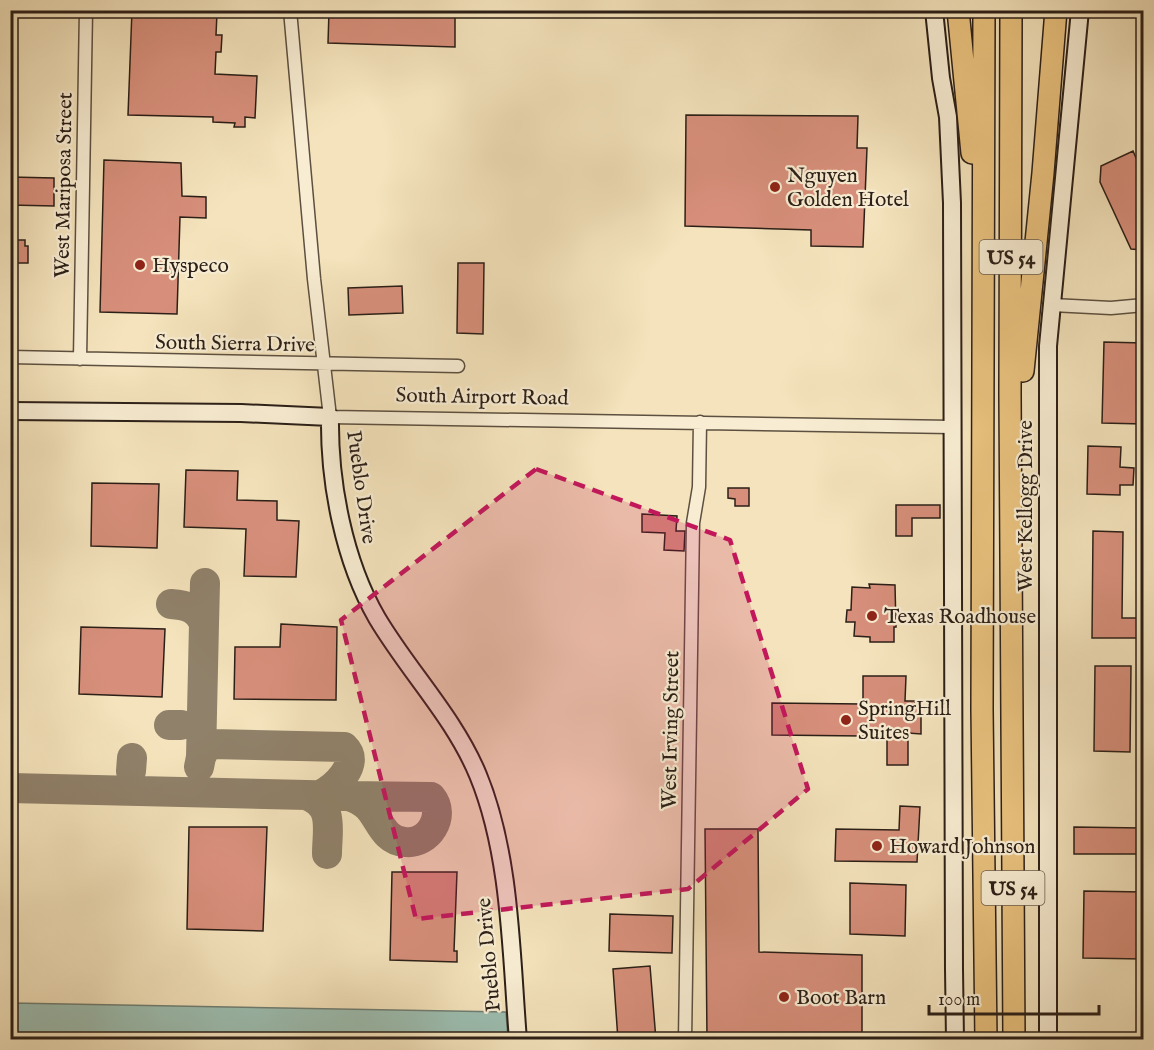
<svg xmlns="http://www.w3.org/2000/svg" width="1154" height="1050" font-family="'IM FELL English',serif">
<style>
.water{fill:#9cbeb1;stroke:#6f7e73;stroke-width:1.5}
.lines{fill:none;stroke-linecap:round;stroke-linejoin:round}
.taxiway{stroke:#90816a;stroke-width:30}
.building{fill:#d78f7b;stroke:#2b1f17;stroke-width:1.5}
.street-casing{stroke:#5d5040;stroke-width:15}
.secondary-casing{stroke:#2b1f17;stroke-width:20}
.highway-casing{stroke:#2b1f17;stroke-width:24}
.street{stroke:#f8edd3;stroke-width:12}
.secondary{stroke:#f8edd3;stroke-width:16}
.highway{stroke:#eac27e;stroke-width:21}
.marked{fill:#c2185b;fill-opacity:0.2;stroke:#c2185b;stroke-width:4.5;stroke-dasharray:12 8;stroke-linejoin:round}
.poi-dot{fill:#8f2418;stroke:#f8edd3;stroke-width:2}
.labels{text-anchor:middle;stroke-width:4.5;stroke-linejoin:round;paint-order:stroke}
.shield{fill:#f8edd3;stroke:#685d4f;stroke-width:1.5}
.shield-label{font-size:20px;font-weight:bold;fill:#2b1f17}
.poi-label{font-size:21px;fill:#2b1f17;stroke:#f8edd3;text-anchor:start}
.street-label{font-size:21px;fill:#2b1f17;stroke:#f8edd3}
</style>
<rect width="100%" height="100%" fill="#f4e3bc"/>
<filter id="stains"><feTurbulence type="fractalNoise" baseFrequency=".00333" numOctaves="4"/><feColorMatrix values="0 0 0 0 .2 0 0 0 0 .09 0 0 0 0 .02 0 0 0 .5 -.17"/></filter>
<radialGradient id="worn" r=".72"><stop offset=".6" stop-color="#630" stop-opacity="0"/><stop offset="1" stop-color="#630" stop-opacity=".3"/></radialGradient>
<path class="water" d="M11 1003 506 1012 508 1039H11Z"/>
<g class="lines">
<path class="taxiway" d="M171 604C186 605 198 608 204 624L205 583
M169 725H181
M201 757 205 749 212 744 344 747C362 764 334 788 320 795
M199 767 201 757 204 624
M131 771 132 758
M10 788 348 796C356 798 363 802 369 808 380 820 384 841 405 842 428 845 447 816 431 797L348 796
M306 795C335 805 327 830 327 854"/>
</g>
<path class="building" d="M132 10 217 13 216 35H222L221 52H216L215 74 257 76 255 118 245 117V127H234L235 123 213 122V117L128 115Z
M329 11 455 15V47L328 43Z
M686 115 858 116 857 148H867L863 247 811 246V230L685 226Z
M1133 151 1143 174V250L1131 249 1100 182 1101 166Z
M104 160 181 163 182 196 206 197V218L180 217 177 314 100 312Z
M10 177 54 178V206L10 205Z
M16 240H25V246H28V263H12V246H15Z
M458 263H484L483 334 457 333Z
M402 286 403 313 349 315 348 288Z
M1104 342 1143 343V424L1102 423Z
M1088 446 1121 447 1120 467 1134 468 1133 485H1120V495L1087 494Z
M186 470 238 471 237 500 277 501V520L299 521 296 577 244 576 246 529 184 527Z
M92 483 159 484 157 548 91 546Z
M728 488H749V506H735V499L728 498Z
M896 505H940V518H912V536H896Z
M642 514 677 516 676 531H685L684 551 664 550 665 533 642 532Z
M1093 531 1123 532 1122 618H1143V638H1092Z
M869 584 895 585 896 627H894V642H870V637L854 636 855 622H846L847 610H851L852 587 870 588Z
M281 624 337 627 336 700 234 699 235 647H280Z
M81 627 165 629 162 697 79 694Z
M1095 666H1131L1130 752 1094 751Z
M863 676H906L905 701H915V707H921V734L908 733V765H887V738H863V736L772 735V703L863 704Z
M900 806 920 807 917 862 835 861 836 829 899 830Z
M189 827H267L263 931 187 929Z
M1074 827 1142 828V854H1074Z
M705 829H758L759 952 862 955V1040H707Z
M392 872H457L454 951H457V962L390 960Z
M850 883 906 885 905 936 850 934Z
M1084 891 1143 892V959L1083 958Z
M610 914 673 916 672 953 609 951Z
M650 966 656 1040H618L613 969Z"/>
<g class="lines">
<defs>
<path id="street" d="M290 10 314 279 330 417 952 427
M1052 305 1111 308 1144 305
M10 357 458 366
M80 359 86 10
M685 1040 693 523 699 487 700 422"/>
<path id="secondary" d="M934 10 941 78 948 117 952 203 954 969 955 1040
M10 411 241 413 330 417C329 483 344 561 377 618 409 672 454 717 478 775 511 855 511 954 518 1040
M1048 1040V346L1080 10"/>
<path id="highway" d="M958 10 972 153
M984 10 982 709 986 1040
M1011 10 1010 395 1014 1040
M1023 371 1043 173 1056 10"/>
</defs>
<use href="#street" class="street-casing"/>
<use href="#secondary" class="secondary-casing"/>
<use href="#highway" class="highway-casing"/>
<use href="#street" class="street"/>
<use href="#secondary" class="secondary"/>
<use href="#highway" class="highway"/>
</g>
<path class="marked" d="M536 469 730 540 808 789 688 889 416 919 341 620Z"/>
<g class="poi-dot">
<circle cx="775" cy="187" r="6"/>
<circle cx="140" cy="265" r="6"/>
<circle cx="872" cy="616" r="6"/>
<circle cx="846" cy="720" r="6"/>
<circle cx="877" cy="846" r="6"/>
<circle cx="784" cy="997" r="6"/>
</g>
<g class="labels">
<g class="shield">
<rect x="979.5" y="240" width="63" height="34" rx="4.5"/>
<rect x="981.5" y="871" width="63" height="34" rx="4.5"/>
</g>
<g class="shield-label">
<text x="1011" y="264">US 54</text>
<text x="1013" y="895">US 54</text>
</g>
<g class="poi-label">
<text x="787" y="182">Nguyen<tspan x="787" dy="24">Golden Hotel</tspan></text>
<text x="152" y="272">Hyspeco</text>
<text x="884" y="623">Texas Roadhouse</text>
<text x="858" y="715">SpringHill<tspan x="858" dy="24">Suites</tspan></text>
<text x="889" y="853">Howard Johnson</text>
<text x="796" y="1004">Boot Barn</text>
</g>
<g class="street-label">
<text transform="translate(63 185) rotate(-89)" y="7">West Mariposa Street</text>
<text transform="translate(235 343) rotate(1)" y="7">South Sierra Drive</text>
<text transform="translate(482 396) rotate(1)" y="7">South Airport Road</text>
<text transform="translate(362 487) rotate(82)" y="7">Pueblo Drive</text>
<text transform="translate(1025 506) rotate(-90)" y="7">West Kellogg Drive</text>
<text transform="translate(670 730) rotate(-89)" y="7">West Irving Street</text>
<text transform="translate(488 955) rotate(-95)" y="7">Pueblo Drive</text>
</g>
</g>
<rect width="1154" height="1050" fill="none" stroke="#f4e3bc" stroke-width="36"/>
<rect x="12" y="12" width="1130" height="1026" fill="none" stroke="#2b1f17" stroke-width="3"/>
<rect x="18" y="18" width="1118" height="1014" fill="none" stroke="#2b1f17" stroke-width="1.5"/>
<path d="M929 1005v9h170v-9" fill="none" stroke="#2b1f17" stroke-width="3"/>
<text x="938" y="1005" font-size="18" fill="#2b1f17" stroke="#f8edd3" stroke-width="4.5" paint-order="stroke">100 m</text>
<rect width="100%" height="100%" filter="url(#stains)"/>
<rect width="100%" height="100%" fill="url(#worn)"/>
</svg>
